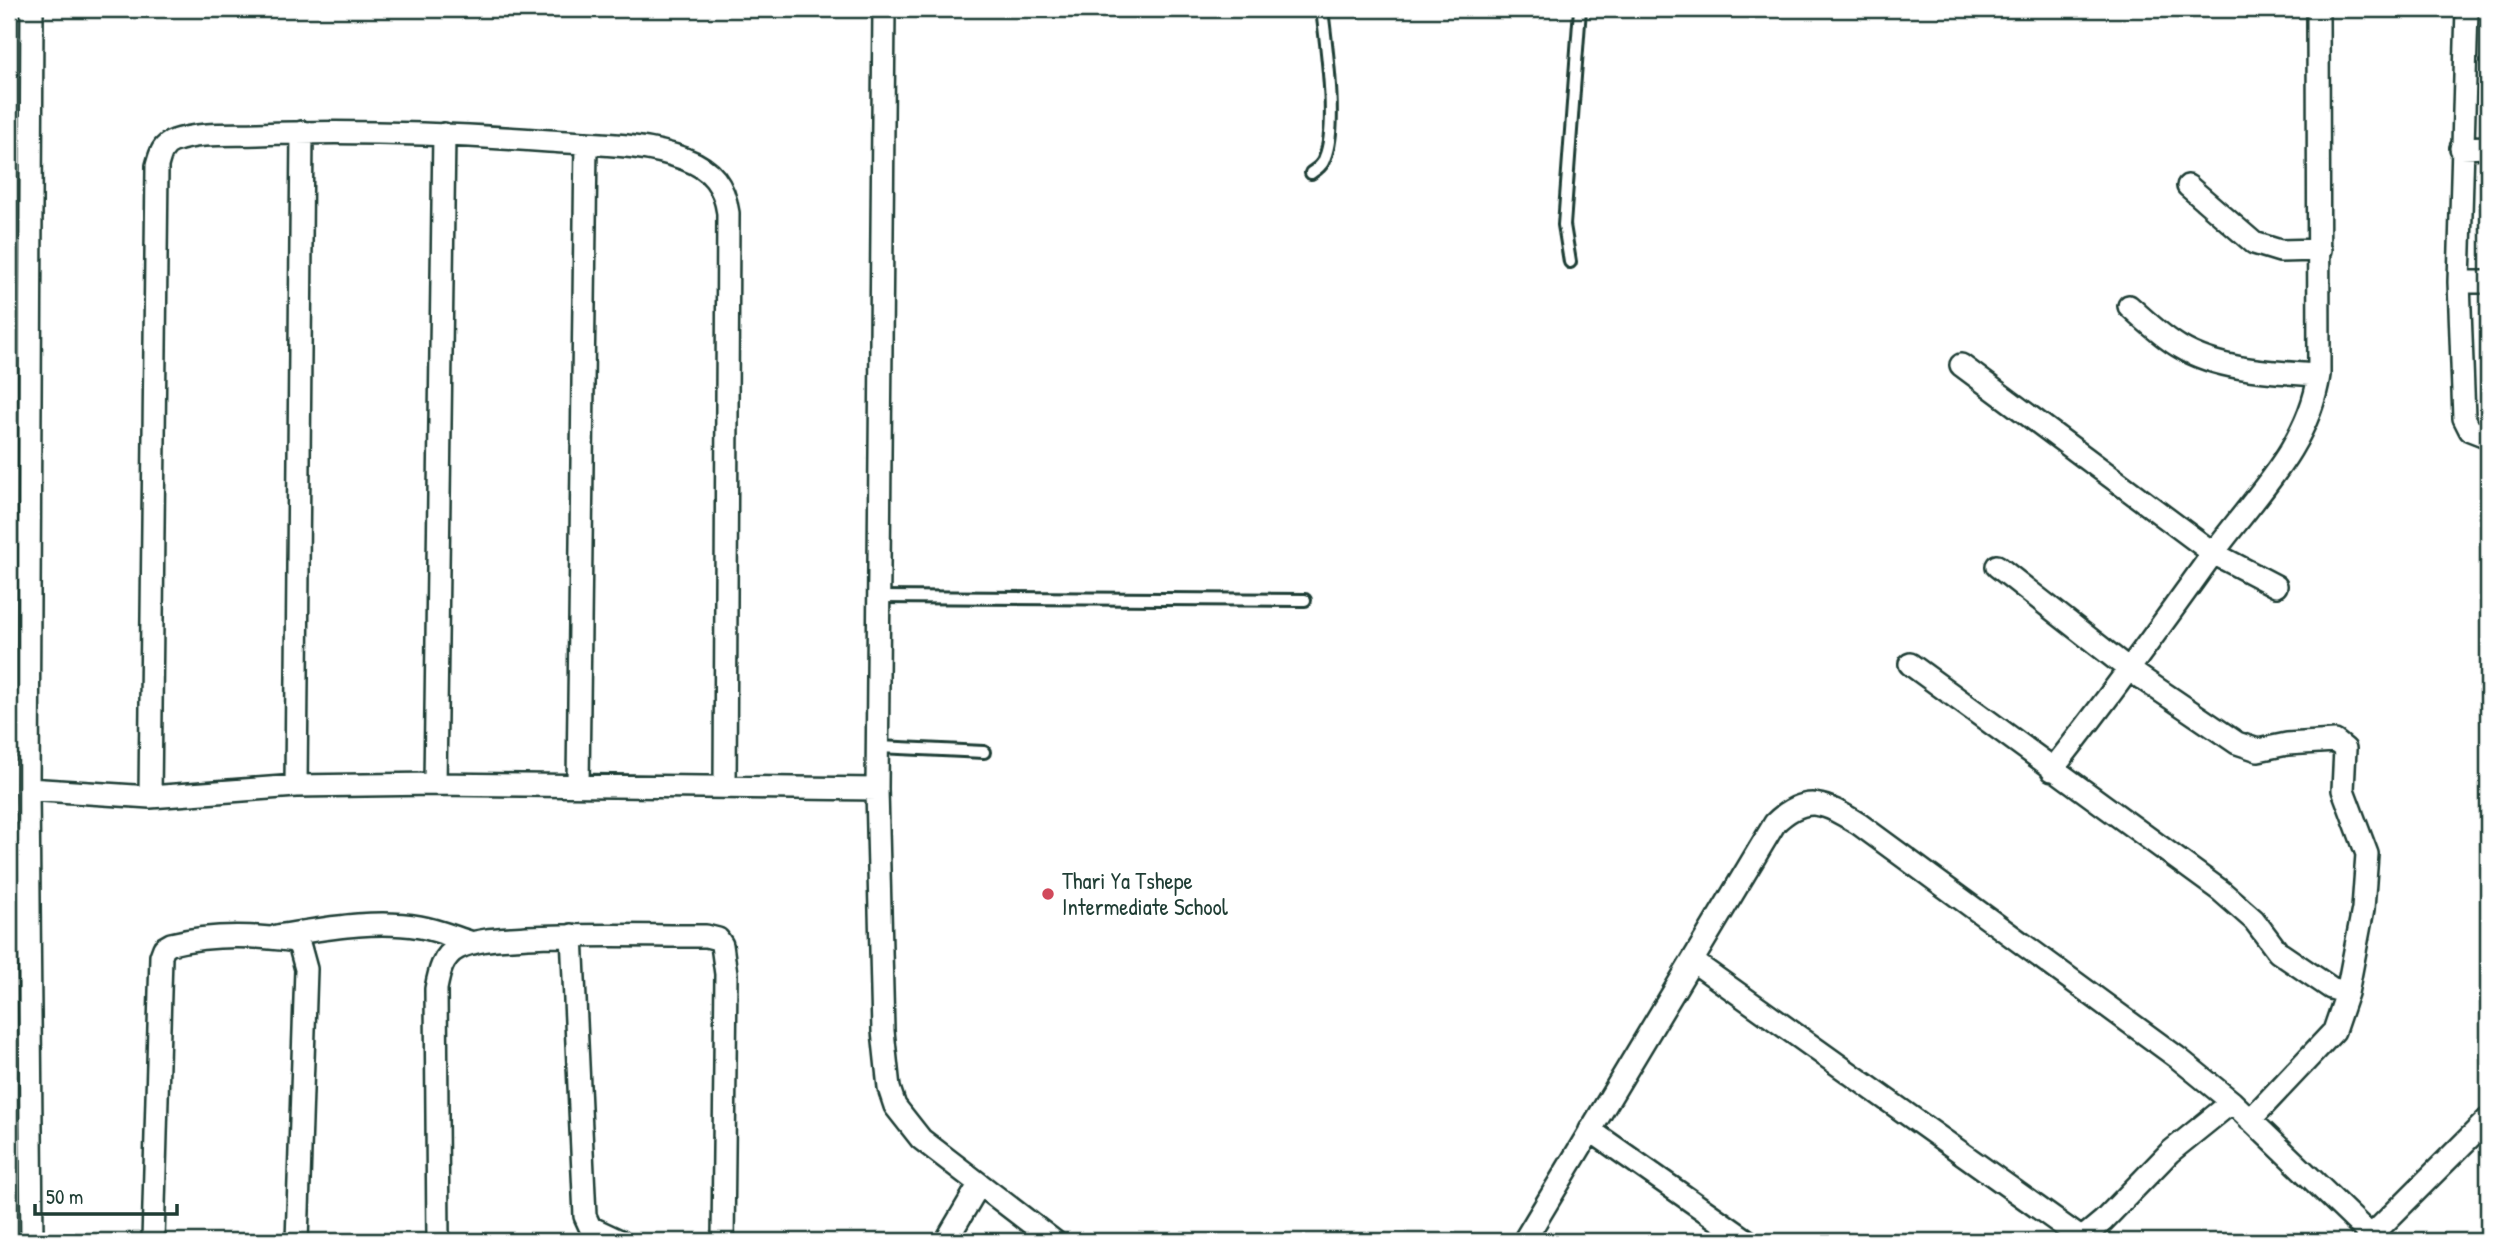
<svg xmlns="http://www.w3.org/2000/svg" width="2497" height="1250" font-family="'Patrick Hand',sans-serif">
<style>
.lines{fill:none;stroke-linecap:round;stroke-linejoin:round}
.lane-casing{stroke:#1f3d34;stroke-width:16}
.street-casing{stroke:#1f3d34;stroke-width:26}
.lane{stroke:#fff;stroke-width:10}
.street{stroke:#fff;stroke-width:21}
.poi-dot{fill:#d1495b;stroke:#fff;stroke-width:2.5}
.labels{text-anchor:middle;stroke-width:5;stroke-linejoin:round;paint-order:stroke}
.poi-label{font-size:23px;fill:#1f3d34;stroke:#fff;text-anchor:start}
</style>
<rect width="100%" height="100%" fill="#fff"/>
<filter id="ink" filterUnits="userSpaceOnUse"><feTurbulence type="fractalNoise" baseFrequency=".0143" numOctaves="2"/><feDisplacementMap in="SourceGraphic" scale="14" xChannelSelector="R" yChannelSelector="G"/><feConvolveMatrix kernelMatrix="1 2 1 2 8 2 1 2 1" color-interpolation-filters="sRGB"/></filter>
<g filter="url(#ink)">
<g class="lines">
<defs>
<path id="lane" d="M1311 173C1317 169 1323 165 1325 157 1338 125 1326 45 1322 9
M1570 262 1564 225 1580 9
M879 597 1305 600
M879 747 984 752"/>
<path id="street" d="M884 9 877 789 883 1031 889 1088 895 1106 921 1139 1054 1241
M2467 9 2459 282 2464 418 2470 430 2488 437
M2461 148 2488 147
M2188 186 2254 243 2280 251 2320 250
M2459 282H2488
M2129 306C2145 320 2161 336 2180 347 2220 371 2274 372 2319 375
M1961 365 2213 553 2276 586
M1997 566 2131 671 2237 743 2258 750 2287 744 2335 741 2345 749 2343 790 2367 854 2363 909 2347 993 2334 1031 2250 1120
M1910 664 2221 891 2254 920 2278 952 2331 988 2347 993
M2052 770C2108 699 2159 629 2211 556 2252 499 2309 447 2319 375L2318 9
M435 784 444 134
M578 784 586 143
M296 786 302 132
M28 789 150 797 296 786 435 784 877 789
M150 797 157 166C160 155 162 145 174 141 199 132 232 135 258 134 355 130 452 134 549 141 593 144 643 143 685 159 712 169 724 185 728 213L725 787
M572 935 585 1216 590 1227 620 1241
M277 936C324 929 373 919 420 927 438 930 456 938 473 943
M1694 962 2082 1239
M1590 1130 1748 1241
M32 1241 28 789 32 9
M153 1241 161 956 164 948 171 944C211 934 254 935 295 941L300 947 306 969 297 1241
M438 1241 436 989C439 973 442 956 458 948 479 938 505 939 527 937 587 934 646 936 706 936L718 939 722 945 726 974 723 1241
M946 1241 979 1185
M1524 1241 1775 823C1807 792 1826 804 1859 824L2178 1058 2232 1102 2371 1236
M2079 1241 2103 1221 2170 1152 2232 1102
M2366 1241 2488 1119"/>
</defs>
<use href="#lane" class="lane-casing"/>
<use href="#street" class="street-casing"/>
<use href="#lane" class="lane"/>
<use href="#street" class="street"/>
</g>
</g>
<circle class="poi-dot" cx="1048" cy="894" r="7"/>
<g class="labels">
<g class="poi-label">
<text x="1062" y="889">Thari Ya Tshepe<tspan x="1062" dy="26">Intermediate School</tspan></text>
</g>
</g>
<rect width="2497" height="1250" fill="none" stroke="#fff" stroke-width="35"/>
<rect x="18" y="18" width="2462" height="1215" fill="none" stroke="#1f3d34" stroke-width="2.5" filter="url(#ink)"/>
<path d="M35 1204v10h142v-10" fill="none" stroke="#1f3d34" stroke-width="3.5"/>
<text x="46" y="1204" font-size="21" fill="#1f3d34" stroke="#ffffff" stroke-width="5" paint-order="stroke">50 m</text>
</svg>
